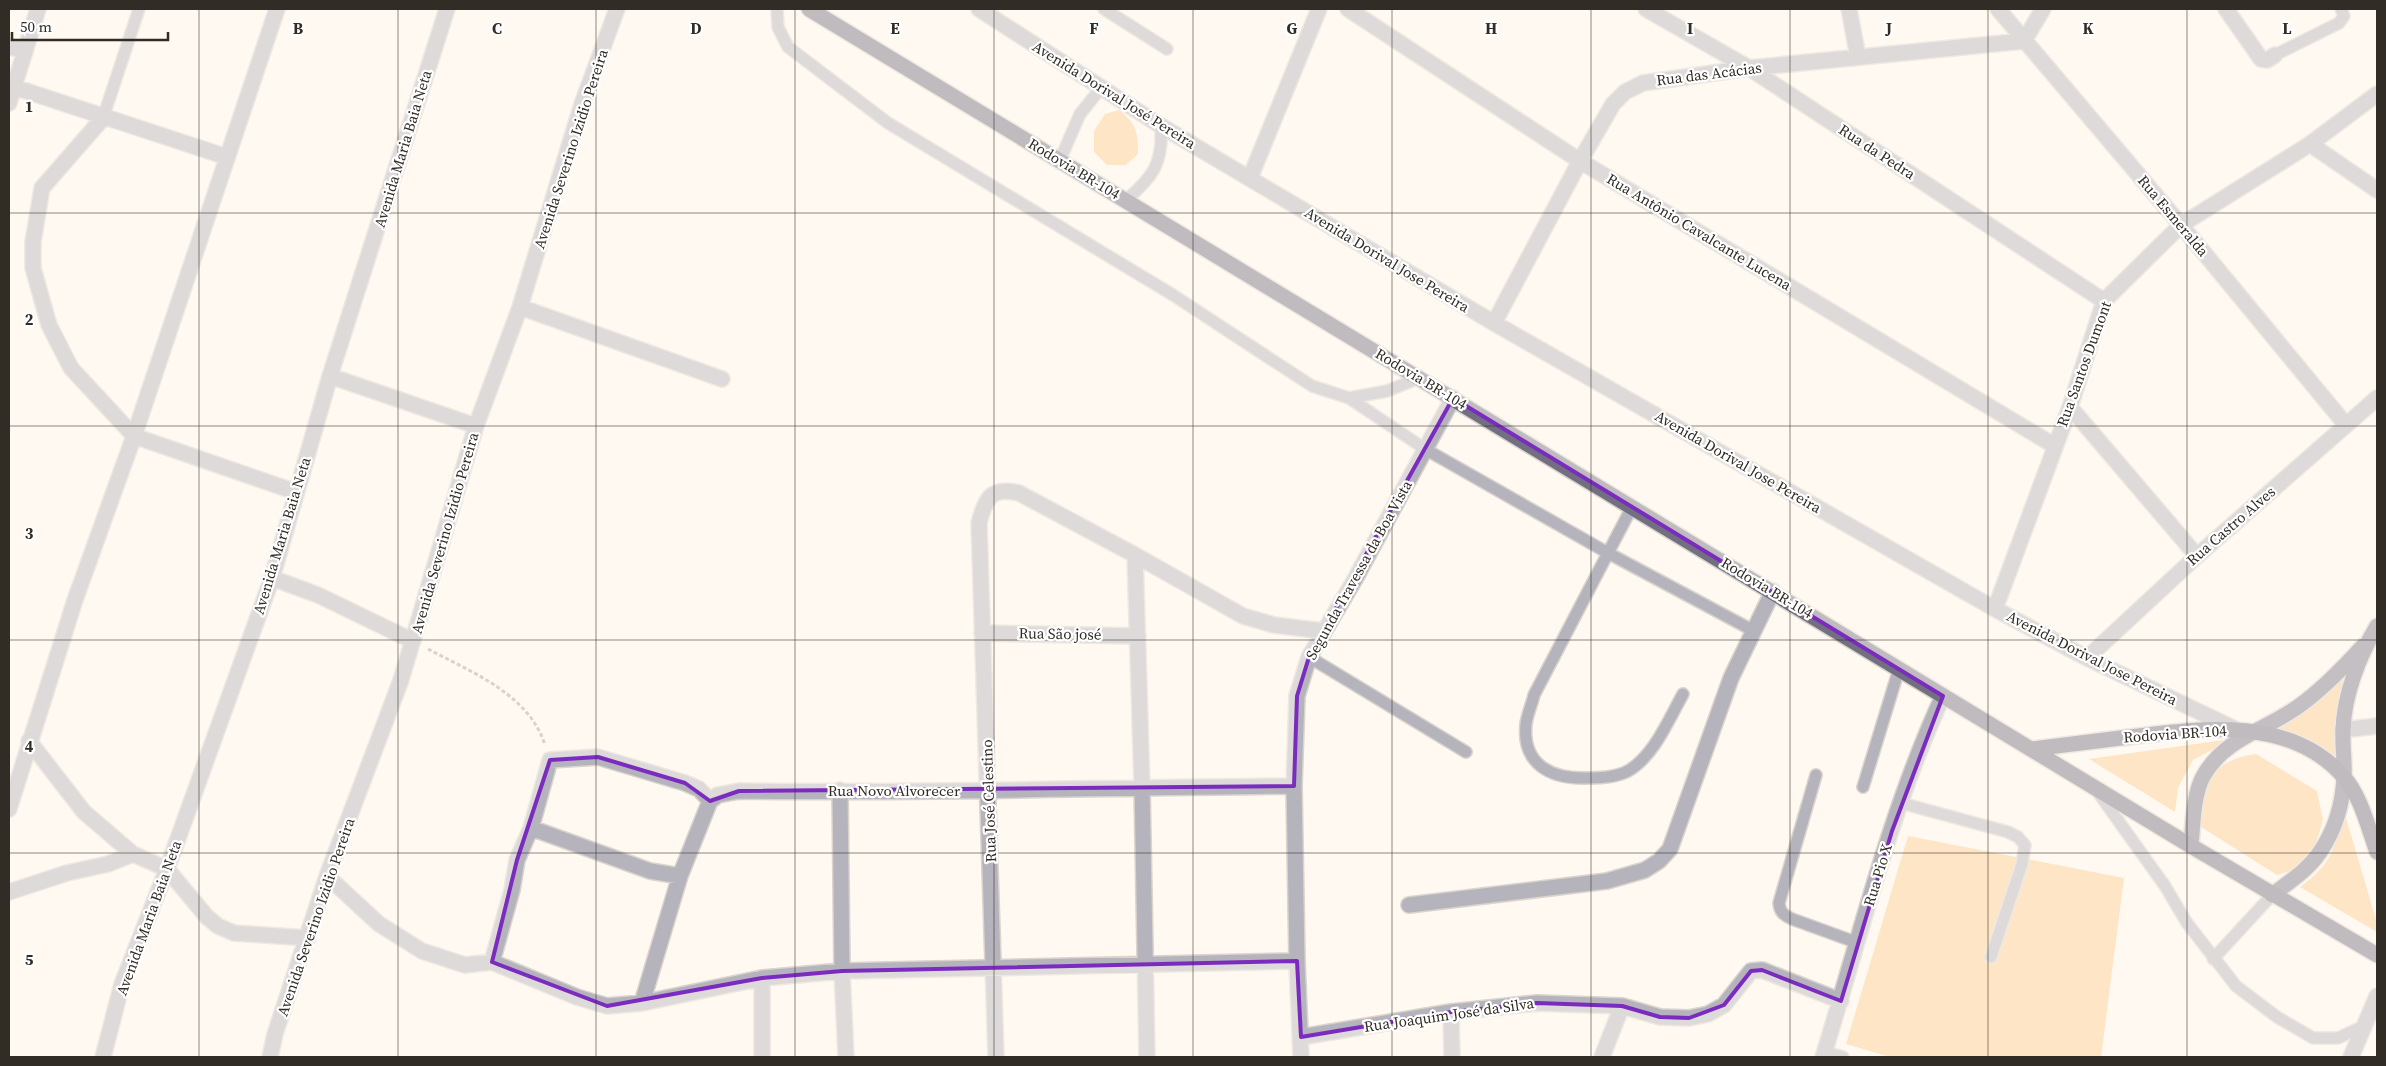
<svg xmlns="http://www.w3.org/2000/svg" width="2386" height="1066" font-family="'Source Serif 4',serif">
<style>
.green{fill:#fdcc8e}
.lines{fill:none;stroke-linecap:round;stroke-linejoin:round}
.service-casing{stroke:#dad4cd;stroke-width:14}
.minor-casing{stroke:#dad4cd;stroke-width:18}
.primary-casing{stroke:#dad4cd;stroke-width:18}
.trunk-casing{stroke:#dad4cd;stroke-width:18}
.path{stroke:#a9a49d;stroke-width:3;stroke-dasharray:4 2.5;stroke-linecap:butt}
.service{stroke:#b5b4bd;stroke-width:11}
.minor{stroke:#b5b4bd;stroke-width:15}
.primary{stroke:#7c7989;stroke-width:15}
.trunk{stroke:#726f80;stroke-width:15}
.marked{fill:none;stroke:#7b2cbf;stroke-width:4;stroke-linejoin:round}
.grid{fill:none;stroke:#312c25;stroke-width:1;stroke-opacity:0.55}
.labels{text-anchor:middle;stroke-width:4.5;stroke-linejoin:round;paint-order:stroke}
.street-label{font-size:15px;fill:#312c25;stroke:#fff}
.grid-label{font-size:16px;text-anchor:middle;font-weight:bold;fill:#312c25;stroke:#fff;stroke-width:4.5;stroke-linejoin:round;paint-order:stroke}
</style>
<rect width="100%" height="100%" fill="#fff9f2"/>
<path class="green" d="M1119 110C1137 124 1138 133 1138 154L1126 165H1107L1094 152V131L1105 114Z
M2354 664 2337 717V763L2273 729Z
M2224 740 2212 750 2193 760 2178 788 2175 812 2089 759Z
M2256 754 2317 791 2323 820 2316 843 2296 869 2277 875 2198 825C2200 814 2200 797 2205 786 2214 766 2236 756 2256 754Z
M2344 811 2377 923V932L2300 887C2333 863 2334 849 2344 811Z
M1908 836 2124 878 2101 1057H1890L1846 1044Z"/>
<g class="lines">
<defs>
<path id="service" d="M777 9 778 27 788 47 888 123 1173 295 1312 386 1349 398 1387 391 1419 378
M1104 9 1167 49
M2275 55 2339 23 2344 16 2341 9
M103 118 139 9
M1060 160 1080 114 1101 88
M1126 200C1154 176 1163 163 1161 126
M1349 398 1425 449 1608 553 1754 631
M1632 507 1534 695C1532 704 1527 715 1526 724 1522 763 1549 778 1583 778 1598 778 1614 778 1628 771 1654 756 1669 719 1683 694
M1309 657 1466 752
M1816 775 1779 903C1780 913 1784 915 1792 919L1858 943
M1863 787 1899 669
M2097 791 2165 886 2187 923 2236 986 2277 1017 2313 1038H2338L2366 1025
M1901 803 2008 832 2018 837 2025 845 2022 864 1991 957
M2213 959 2272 895
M1825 1052 1843 1057"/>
<path id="minor" d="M979 9 1161 126 1494 323 1995 609 2087 658 2235 729
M1348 9 1580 161 2055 446
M1646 9 1749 68 2104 301
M1849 9 1858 57
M1998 9 2181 225 2346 425
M2226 9 2261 59 2267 60 2275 55
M9 46 25 52
M14 87 227 157
M9 103 38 9
M103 118 42 188 33 242V268L49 325 71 368 134 436 296 492
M2310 144 2377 190
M1250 178 1319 9
M520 307 722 379
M1494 323 1580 161 1613 104 1625 92 1643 83 1749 68 2024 41 2043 9
M330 376 476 426
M2070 407 2197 556
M1135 555 1142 786 1147 1057
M272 578 318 595 413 641
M1995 609 2070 407 2104 301 2181 225 2310 144 2377 94
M982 633 1138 636
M2087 658 2197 556 2377 398
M2342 730 2377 726
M29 741 84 812 133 854 167 869 207 917 218 926 234 933 308 938
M840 790 842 971 846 1057
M9 809 75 600 134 436 277 9
M531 828 550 760 598 757 685 783 699 789 710 801
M327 876 379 924 422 951 465 965 492 962 577 997 607 1006 642 1003 762 978 842 971 1297 961
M9 892 67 873 108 864 133 854
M1409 905 1607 881 1645 870 1659 861 1670 849 1731 678 1773 591
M492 962 512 890 517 860 531 828 650 871 680 876
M642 1003 680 876 710 801 718 795 739 791C924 794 1109 787 1294 786
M1451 1012 1452 1057
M1301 1037 1451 1012 1537 1003 1622 1006 1660 1017 1689 1018 1708 1014 1724 1005 1751 971 1762 970 1841 1001
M103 1057 122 984 167 869 272 578 330 376 447 9
M270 1057 275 1034 327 876 401 680 476 426 520 307 582 104 617 9
M762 1057V978
M996 1057 979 523C985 499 991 486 1019 493L1135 555 1243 616 1274 625 1323 631
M1301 1057 1297 961 1294 786 1297 696 1309 657 1355 579 1453 398
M1602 1057 1622 1006
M1823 1057C1860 937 1890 811 1943 696
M2351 1057 2377 996"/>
<path id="primary" d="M2191 846C2193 826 2193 793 2204 775 2225 738 2266 730 2299 706 2323 689 2343 668 2363 646
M2272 895C2289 882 2308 870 2320 852 2335 830 2343 803 2344 776 2345 761 2342 746 2343 730 2344 695 2359 656 2377 626"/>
<path id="trunk" d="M809 9 2191 846 2377 955
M2032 749C2064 745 2097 741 2129 737 2201 728 2290 716 2343 776 2361 796 2368 827 2377 852"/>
</defs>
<use href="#service" class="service-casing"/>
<use href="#minor" class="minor-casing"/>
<use href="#primary" class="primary-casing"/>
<use href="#trunk" class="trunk-casing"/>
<path class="path" d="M428 649C471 672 529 694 545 745"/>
<use href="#service" class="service"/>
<use href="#minor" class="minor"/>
<use href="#primary" class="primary"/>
<use href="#trunk" class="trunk"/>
</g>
<path d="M0 0H2386V1066H0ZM1453 398 1943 696 1892 831 1841 1001 1762 970 1751 971 1724 1005 1689 1018 1660 1017 1622 1006 1537 1003 1451 1012 1301 1037 1297 961 842 971 762 978 607 1006 492 962 517 860 550 760 598 757 685 783 710 801 739 791 1294 786 1297 696 1309 657Z" fill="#fff9f2" fill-opacity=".55" fill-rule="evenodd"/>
<path class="marked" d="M1453 398 1943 696 1892 831 1841 1001 1762 970 1751 971 1724 1005 1689 1018 1660 1017 1622 1006 1537 1003 1451 1012 1301 1037 1297 961 842 971 762 978 607 1006 492 962 517 860 550 760 598 757 685 783 710 801 739 791 1294 786 1297 696 1309 657Z"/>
<path class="grid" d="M199 9V1057M398 9V1057M596 9V1057M795 9V1057M994 9V1057M1193 9V1057M1392 9V1057M1591 9V1057M1790 9V1057M1988 9V1057M2187 9V1057M9 213H2377M9 426H2377M9 640H2377M9 853H2377"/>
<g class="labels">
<g class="street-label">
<text transform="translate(1709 74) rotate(-7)" y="5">Rua das Acácias</text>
<text transform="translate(1114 95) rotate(32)" y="5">Avenida Dorival José Pereira</text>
<text transform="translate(403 149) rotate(-73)" y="5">Avenida Maria Baia Neta</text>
<text transform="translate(571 149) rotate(-72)" y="5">Avenida Severino Izidio Pereira</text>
<text transform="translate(1877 152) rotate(33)" y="5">Rua da Pedra</text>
<text transform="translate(1074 169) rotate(31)" y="5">Rodovia BR-104</text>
<text transform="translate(2173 216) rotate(50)" y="5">Rua Esmeralda</text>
<text transform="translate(1699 232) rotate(31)" y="5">Rua Antônio Cavalcante Lucena</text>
<text transform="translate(1387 260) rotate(31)" y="5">Avenida Dorival Jose Pereira</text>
<text transform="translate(2084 364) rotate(-70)" y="5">Rua Santos Dumont</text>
<text transform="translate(1421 379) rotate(31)" y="5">Rodovia BR-104</text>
<text transform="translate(1738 462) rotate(30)" y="5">Avenida Dorival Jose Pereira</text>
<text transform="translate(2231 526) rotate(-41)" y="5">Rua Castro Alves</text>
<text transform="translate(445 533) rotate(-74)" y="5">Avenida Severino Izidio Pereira</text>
<text transform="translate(282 536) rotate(-73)" y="5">Avenida Maria Baia Neta</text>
<text transform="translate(1359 570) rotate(-61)" y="5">Segunda Travessa da Boa Vista</text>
<text transform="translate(1767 588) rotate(31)" y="5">Rodovia BR-104</text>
<text transform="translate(1060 634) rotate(1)" y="5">Rua São josé</text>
<text transform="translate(2092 658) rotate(27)" y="5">Avenida Dorival Jose Pereira</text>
<text transform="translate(2175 734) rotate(-4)" y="5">Rodovia BR-104</text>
<text x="894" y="796">Rua Novo Alvorecer</text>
<text transform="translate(989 801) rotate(-92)" y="5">Rua José Celestino</text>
<text transform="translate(1878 875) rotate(-73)" y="5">Rua Pio X</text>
<text transform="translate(316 917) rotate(-71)" y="5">Avenida Severino Izidio Pereira</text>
<text transform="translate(149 918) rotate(-70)" y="5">Avenida Maria Baia Neta</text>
<text transform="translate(1449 1015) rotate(-8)" y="5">Rua Joaquim José da Silva</text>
</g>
</g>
<g class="grid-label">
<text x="298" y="34">B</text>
<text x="497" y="34">C</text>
<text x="696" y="34">D</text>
<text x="895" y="34">E</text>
<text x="1094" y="34">F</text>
<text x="1292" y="34">G</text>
<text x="1491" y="34">H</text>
<text x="1690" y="34">I</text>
<text x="1889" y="34">J</text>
<text x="2088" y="34">K</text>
<text x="2287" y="34">L</text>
<text x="29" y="112">1</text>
<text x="29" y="325">2</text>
<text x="29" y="539">3</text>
<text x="29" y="752">4</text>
<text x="29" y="965">5</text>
</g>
<rect width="2386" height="1066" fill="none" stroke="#312c25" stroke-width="20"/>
<path d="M12 32v8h156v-8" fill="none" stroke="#312c25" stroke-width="2.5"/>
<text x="20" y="32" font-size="15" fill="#312c25" stroke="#ffffff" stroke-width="4" paint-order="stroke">50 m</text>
</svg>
